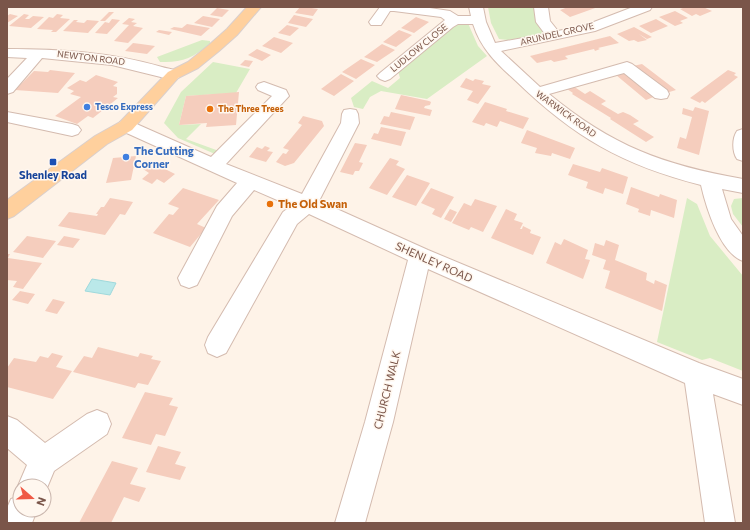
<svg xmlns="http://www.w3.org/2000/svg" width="750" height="530" font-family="Commissioner,sans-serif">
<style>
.green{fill:#d9edc4}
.water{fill:#bae8e9;stroke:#9fd9dc}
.building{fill:#f5cdbd}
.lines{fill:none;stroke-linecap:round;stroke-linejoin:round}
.minor-casing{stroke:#d4bbaf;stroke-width:2}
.major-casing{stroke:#dacfcc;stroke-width:2}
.minor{fill:#fff;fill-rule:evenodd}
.major{fill:#ffd09d;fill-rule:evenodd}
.shop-dot{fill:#3f7fe0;stroke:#fff7ef;stroke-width:1.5}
.food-dot{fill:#e8710a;stroke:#fff7ef;stroke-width:1.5}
.transit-dot{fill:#1a4fb4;stroke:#fff7ef;stroke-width:1.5}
.labels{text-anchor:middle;stroke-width:3;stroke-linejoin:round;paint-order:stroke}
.far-street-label{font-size:9px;fill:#7a5549;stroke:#fff7ef}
.far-shop-label{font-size:9px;font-weight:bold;fill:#366cbe;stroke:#fff7ef;text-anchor:start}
.far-food-label{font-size:9px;font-weight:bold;fill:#c56008;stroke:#fff7ef;text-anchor:start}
.shop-label{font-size:11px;font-weight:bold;fill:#366cbe;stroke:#fff7ef;text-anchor:start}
.transit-label{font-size:11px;font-weight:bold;fill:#164399;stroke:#fff7ef}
.food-label{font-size:11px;font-weight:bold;fill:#c56008;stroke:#fff7ef;text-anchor:start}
.street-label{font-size:11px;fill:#7a5549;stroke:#fff7ef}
</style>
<rect width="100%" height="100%" fill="#fef3e8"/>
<path class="green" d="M488 7H536L546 31 544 34 508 40 499 39 491 23Z
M467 21 478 46 487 56 427 99 381 91 370 97 363 109 354 107 351 98 372 81 388 88 400 78 398 71 456 22Z
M202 40 210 41V44C192 58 182 63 160 62L157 57Z
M213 62 250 69 236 93 186 96 179 125 201 124 186 139 219 151 215 154 178 138 164 123 181 92Z
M687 198 697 204 710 236 743 276V371L710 358 702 360 657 342Z
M743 198V227L733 214 731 206 734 199Z"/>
<path class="water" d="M92 279 116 283 110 295 85 291Z"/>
<path class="building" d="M300 7H305L318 9 313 16 295 13Z
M568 7H598L570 17 560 10Z
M686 7H703L712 11 700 16 696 14 692 16 680 9Z
M217 8 229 10 222 17 210 15Z
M675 11 688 18 680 21 683 23 675 26 659 17Z
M109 12H114L105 21H100Z
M10 14 18 16 7 23V16Z
M24 14 29 15 25 19H29L33 16 44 17 31 28 9 26Z
M57 14 63 15 60 18 70 19 56 32H51L53 30 37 29 49 17 53 18Z
M294 15 313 19 306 27 288 23Z
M203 16 220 19 212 27 194 23Z
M416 17 429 22 414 33 401 28Z
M129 18 135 19 131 22 137 23 133 26 143 28 128 43 114 41 129 25 122 24Z
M112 19 120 20 107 34 95 33 105 22 109 23Z
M656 19 668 26 651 33 639 26Z
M74 20H78L76 22 84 23 87 20 99 21 88 33 63 31Z
M187 24 210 28 201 36 170 29 174 27 182 28Z
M287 25 299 28 290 36 278 33Z
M634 27 652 37 647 39 639 34 647 40 638 42 634 40 629 41 617 34Z
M159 30 172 32 169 35 156 32Z
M399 30 412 35 396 47 383 42Z
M610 36 619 43 598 48 600 49 595 51 594 49 565 56 568 59 554 62 551 60 537 63 530 56Z
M274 37 293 43 281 53 262 46Z
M133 43 141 44 155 46 147 54 125 51Z
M382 44 395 50 377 62 364 57Z
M257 49 271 55 262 61 248 55Z
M361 59 375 65 356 79 342 72Z
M245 60 253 61 249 67 240 65Z
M642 64 676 90 666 93 633 66Z
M50 70 75 73 58 93 15 90 34 71 48 72Z
M728 70 736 73 734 75 738 77 705 103 702 101 700 103 690 98Z
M626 73 656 96 646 100 616 75Z
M341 74 354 81 334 96 321 89Z
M96 75 118 82 113 86 117 87V94L113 97 118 98 93 118 88 116 77 124 55 116 81 97 70 94 74 91 67 88 80 80 86 82Z
M466 78 473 81 475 79 484 81 482 84 491 86 478 104 467 100 473 91 460 87Z
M573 86 585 94 590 91 606 101 601 104 618 114 623 112 630 115 639 121 633 124 654 137 646 142 610 119 611 118 572 94 573 93 567 89Z
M239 92 236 125 206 127 207 123 179 125 186 96Z
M401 95 429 101 431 102 430 105 425 106 424 108 432 110 430 116 395 109Z
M485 102 507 109 506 111 529 118 523 129 500 121 497 127 486 123 484 126 472 122Z
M695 107 709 111 699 155 677 148 680 137 686 139 692 117 682 114 683 108 693 111Z
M391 112 415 117 410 130 380 124 384 116 389 117Z
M303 116 322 121 324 126 294 163 285 166 276 162 283 153 286 154 289 150 283 148 302 125 298 123Z
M381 127 406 132 401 146 371 139 374 133 378 134Z
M527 130 575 148 570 159 552 153 551 156 535 153 537 148 521 143Z
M355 143 367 145 359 162 363 163 359 171H355L353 175 340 172Z
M265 146 270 148 267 151 273 152 266 162 249 157 257 147 262 149Z
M136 156 131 180 106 183 113 158Z
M390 158 399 161 396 165 405 169 387 195 369 188Z
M151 162 175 174 164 183 157 179 152 184 142 179 149 173 143 169Z
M573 164 600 172 602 168 628 177 623 194 605 188 603 194 586 188 588 182 568 175Z
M407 175 430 183 416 206 392 197Z
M631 187 659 197 660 194 677 200 674 218 651 210 650 216 638 212 639 209 626 204Z
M183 188 219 200 197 224 206 228 190 247 153 233 169 214 173 215 179 208 168 204Z
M431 188 454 197 441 218 432 214 435 209 421 203Z
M110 198 133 202 125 215 120 214 105 235 58 226 69 212 97 216 98 214H96L101 207H104Z
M475 199 497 206 483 232 471 227 469 230 452 223 464 203 471 206Z
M450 209 457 212 451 222 444 219Z
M506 209 517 214 514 220 523 223 520 229H522L523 226 531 230 530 233 541 237 533 255 491 238Z
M27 236 56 241 43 258 13 252Z
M64 236 80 239 73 248 57 245Z
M564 239 588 250 585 259 590 260 583 279 546 263 555 242 561 245Z
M606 240 619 245 615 260 647 273 646 280 654 284 655 280 667 285 662 311 605 288 610 271 603 269 606 260 592 255 595 243 604 246Z
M7 254H10L8 258 42 263 23 289 13 287 17 281 7 280Z
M20 291 35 294 28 304 12 300Z
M53 299 65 302 57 314 45 311Z
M98 347 138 357 140 353 153 356 151 359 161 361 148 385 138 383 135 388 73 372 84 356 92 358Z
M52 353 63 356 56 367 72 371 53 399 7 387V368L14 358 36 362 40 356 48 358Z
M145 392 173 398 169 405 178 407 165 436 156 434 151 445 122 438Z
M158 446 181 452 175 464 186 467 180 480 146 472Z
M112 461 138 468 130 484 146 488 139 502 124 497 111 523H79Z"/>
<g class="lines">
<defs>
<path id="minor" d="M380 7H423L450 11 458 16H471L469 7H483L486 22 495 43 545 34 536 22 534 7H548L550 21 558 31 586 25 633 7H652L650 10 595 31 501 51 540 87 627 62 632 64 667 90 669 94 667 98 661 99 655 98 624 73 549 94C612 146 663 165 743 179V193L722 189 731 219 743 236V261C720 253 706 207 701 185 622 165 574 137 516 81 497 64 481 49 473 24H458L453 27 390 79 385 81 380 79 377 76 380 73 445 20 441 17 394 11H390L381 25H371L369 22Z
M7 49C59 49 112 52 162 67 168 69 177 69 181 75L178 78 173 80 112 65 42 58 13 92 7 94V79L27 58 7 57Z
M264 82 286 90 289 96 226 164 302 194 341 123 342 114 344 110 350 109 356 110 358 114 359 123 319 201 428 250 699 363 743 379V405L713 394 735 523H705L685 383 428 269 393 422 365 523H335L365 422 408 260 309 214 297 224 226 353 217 357 208 353 205 345 208 337 283 212 291 206 254 190 232 216 197 285 189 288 181 285 178 278 217 206 237 183 120 130 117 126 120 122 126 120 132 122 211 157 272 96 258 90 256 87 258 84Z
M7 112 72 124 78 126 81 130 78 134 72 136 7 122Z
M743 129V161L737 159C732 152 732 138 737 131Z
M97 410 107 414 111 424 107 434 54 471 44 495V486H20V490L18 486 27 465 7 448V416L17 420 45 443 87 414Z
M20 496V510H37L32 523H7V508L11 499Z"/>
<path id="major" d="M247 7H261L237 35 219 51 198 68 178 78 132 130 107 144 14 216 7 219V200L95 136 120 122 168 72 188 62 209 45 227 29Z"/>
</defs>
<use href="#minor" class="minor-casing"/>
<use href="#major" class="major-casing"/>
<use href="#minor" class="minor"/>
<use href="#major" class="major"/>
</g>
<g class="shop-dot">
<circle cx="87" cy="107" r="4"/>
<circle cx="126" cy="157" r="4"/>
</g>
<g class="food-dot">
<circle cx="210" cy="109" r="4"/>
<circle cx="270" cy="204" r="4"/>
</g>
<rect class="transit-dot" x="49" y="158" width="8" height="8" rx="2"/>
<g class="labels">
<g class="far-street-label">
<text transform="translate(557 34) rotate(-13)" y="3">ARUNDEL GROVE</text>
<text transform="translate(419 48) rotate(-39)" y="3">LUDLOW CLOSE</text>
<text transform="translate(91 58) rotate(7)" y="3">NEWTON ROAD</text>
<text transform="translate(566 114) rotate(36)" y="3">WARWICK ROAD</text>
</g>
<g class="far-shop-label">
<text x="95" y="110">Tesco Express</text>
</g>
<g class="far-food-label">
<text x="218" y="112">The Three Trees</text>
</g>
<g class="shop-label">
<text x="134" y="155">The Cutting<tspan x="134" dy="13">Corner</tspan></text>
</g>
<g class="transit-label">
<text x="53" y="179">Shenley Road</text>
</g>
<g class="food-label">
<text x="278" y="208">The Old Swan</text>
</g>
<g class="street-label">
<text transform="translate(434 262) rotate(24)" y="4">SHENLEY ROAD</text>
<text transform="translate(387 390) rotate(-76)" y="4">CHURCH WALK</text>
</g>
</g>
<rect width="750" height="530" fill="none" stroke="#7a5549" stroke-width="16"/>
<g transform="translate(32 498) rotate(110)"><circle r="19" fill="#fff7ef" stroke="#cab6ad"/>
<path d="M0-3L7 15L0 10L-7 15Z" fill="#ef5945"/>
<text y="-6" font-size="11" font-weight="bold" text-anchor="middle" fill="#7a5549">N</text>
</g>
</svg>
